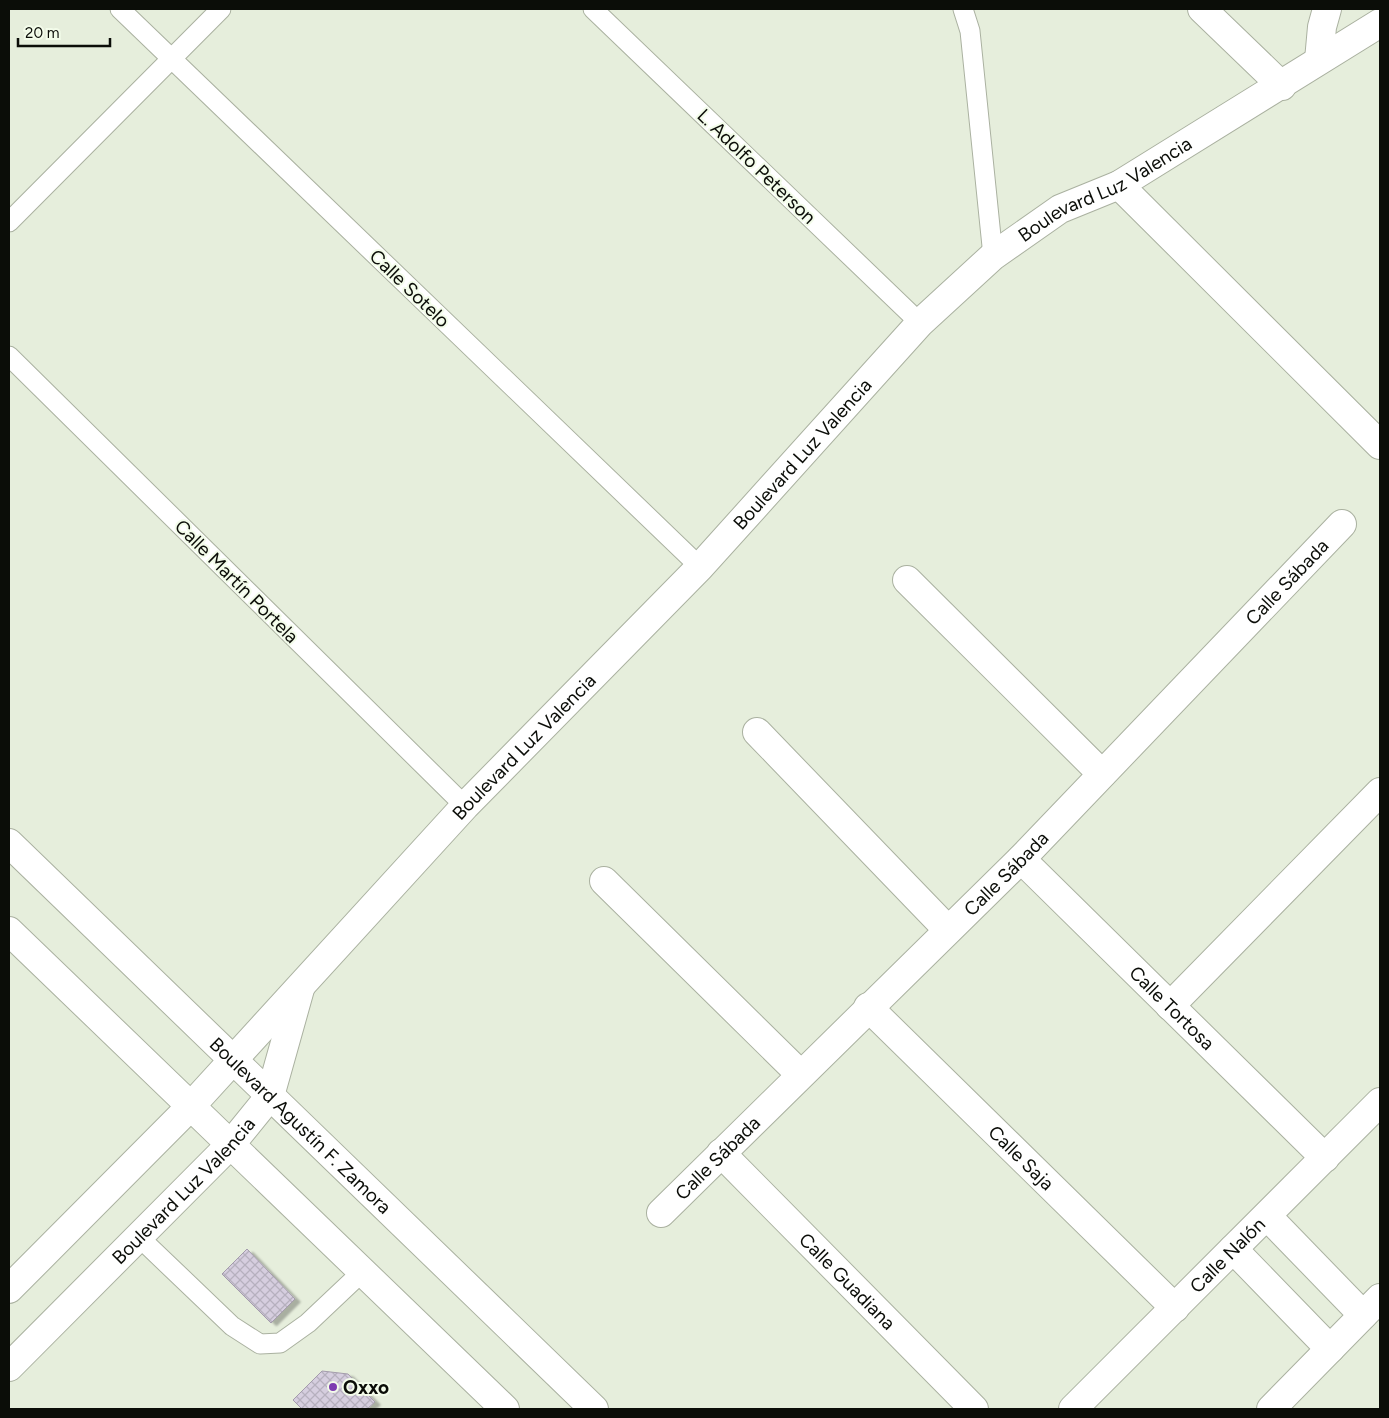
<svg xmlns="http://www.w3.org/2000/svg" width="1389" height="1418" font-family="Figtree,sans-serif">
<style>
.building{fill:url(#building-cross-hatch);stroke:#a49cac;filter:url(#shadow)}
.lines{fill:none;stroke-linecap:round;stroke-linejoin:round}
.service-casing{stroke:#aab1a0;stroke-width:21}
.minor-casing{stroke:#aab1a0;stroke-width:30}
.tertiary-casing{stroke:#aab1a0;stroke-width:30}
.service{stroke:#fff;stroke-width:19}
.minor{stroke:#fff;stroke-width:28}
.tertiary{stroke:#fff;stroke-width:28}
.poi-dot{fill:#7d3cb0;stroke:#f3fcea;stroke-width:2}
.labels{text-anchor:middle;stroke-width:4;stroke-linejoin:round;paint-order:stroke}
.street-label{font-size:19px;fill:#0b0d08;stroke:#f3fcea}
.poi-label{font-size:19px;font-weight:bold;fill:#0b0d08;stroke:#f3fcea;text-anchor:start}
</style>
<defs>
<pattern id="building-cross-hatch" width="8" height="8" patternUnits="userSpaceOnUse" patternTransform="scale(1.25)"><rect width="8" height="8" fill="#d6cedf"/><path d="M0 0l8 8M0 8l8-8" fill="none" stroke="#b6b0be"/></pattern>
<filter id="shadow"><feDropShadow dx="5.5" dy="3" stdDeviation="1" flood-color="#0004"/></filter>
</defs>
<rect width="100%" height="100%" fill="#e6eedc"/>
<path class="building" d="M247 1249 295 1299 271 1323 222 1274Z
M322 1371 348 1374 375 1402 367 1409H302L293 1400Z"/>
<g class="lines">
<defs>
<path id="service" d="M120 9 700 567
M593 9 920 323
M963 9 970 31 993 256
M9 222 221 9
M9 356 465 806
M139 1237 232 1326 260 1344 280 1343 308 1323 363 1271"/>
<g id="minor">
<path d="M1202 9 1282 86"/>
<path d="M1319 60 1322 27 1327 9"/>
<path d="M1119 185 1380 445"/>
<path d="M907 580 1102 774"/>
<path d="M757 732 948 930"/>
<path id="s1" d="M1021 859 1325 1158"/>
<path d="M604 881 800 1074"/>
<path d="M1170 1006 1380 792"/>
<path id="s2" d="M868 1007 1175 1308"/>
<path id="s3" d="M721 1153 974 1409"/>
<path id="s4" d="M661 1213 1021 859 1342 524"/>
<path d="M1267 1216 1363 1315"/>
<path d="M1233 1249 1330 1349"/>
<path id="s5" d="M9 1289 191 1106 465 806 700 567 920 323 993 256 1060 209 1119 185 1380 23"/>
<path id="s6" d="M9 1367 231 1144 270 1096 300 989"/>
<path id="s7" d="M1073 1409 1380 1102"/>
<path d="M1271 1409 1380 1298"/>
</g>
<g id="tertiary">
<path id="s8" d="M9 843 594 1409"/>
<path d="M9 931 505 1409"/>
</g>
</defs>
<use href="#service" class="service-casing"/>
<use href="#minor" class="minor-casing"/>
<use href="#tertiary" class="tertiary-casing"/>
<use href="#service" class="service"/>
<use href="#minor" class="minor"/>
<use href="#tertiary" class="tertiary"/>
</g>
<circle class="poi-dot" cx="333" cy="1387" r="5"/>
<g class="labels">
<g class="street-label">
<text transform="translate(757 166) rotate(44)" y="7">L. Adolfo Peterson</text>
<text dy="7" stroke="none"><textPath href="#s5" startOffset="1558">Boulevard Luz Valencia</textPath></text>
<text transform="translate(410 288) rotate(44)" y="7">Calle Sotelo</text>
<text dy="7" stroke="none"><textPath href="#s5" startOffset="1152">Boulevard Luz Valencia</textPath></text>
<text transform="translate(237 581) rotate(45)" y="7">Calle Martín Portela</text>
<text dy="7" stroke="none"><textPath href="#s4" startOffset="889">Calle Sábada</textPath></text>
<text dy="7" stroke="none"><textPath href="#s5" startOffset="748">Boulevard Luz Valencia</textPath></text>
<text dy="7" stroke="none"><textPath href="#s4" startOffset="484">Calle Sábada</textPath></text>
<text dy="7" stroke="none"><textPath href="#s1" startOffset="212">Calle Tortosa</textPath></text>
<text dy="7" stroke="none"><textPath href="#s8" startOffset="406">Boulevard Agustín F. Zamora</textPath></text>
<text dy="7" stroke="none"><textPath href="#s4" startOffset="79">Calle Sábada</textPath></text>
<text dy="7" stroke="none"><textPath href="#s2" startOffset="215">Calle Saja</textPath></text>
<text dy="7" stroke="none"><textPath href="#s6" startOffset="248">Boulevard Luz Valencia</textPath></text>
<text dy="7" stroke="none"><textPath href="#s7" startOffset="218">Calle Nalón</textPath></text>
<text dy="7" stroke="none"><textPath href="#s3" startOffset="180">Calle Guadiana</textPath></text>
</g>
<g class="poi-label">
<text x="343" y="1394">Oxxo</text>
</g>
</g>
<rect width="1389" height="1418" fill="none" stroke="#0b0d08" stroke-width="20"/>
<path d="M18 38v8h92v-8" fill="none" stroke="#0b0d08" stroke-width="2.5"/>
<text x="25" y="38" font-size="15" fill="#0b0d08" stroke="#f3fcea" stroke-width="4" paint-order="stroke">20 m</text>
</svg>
